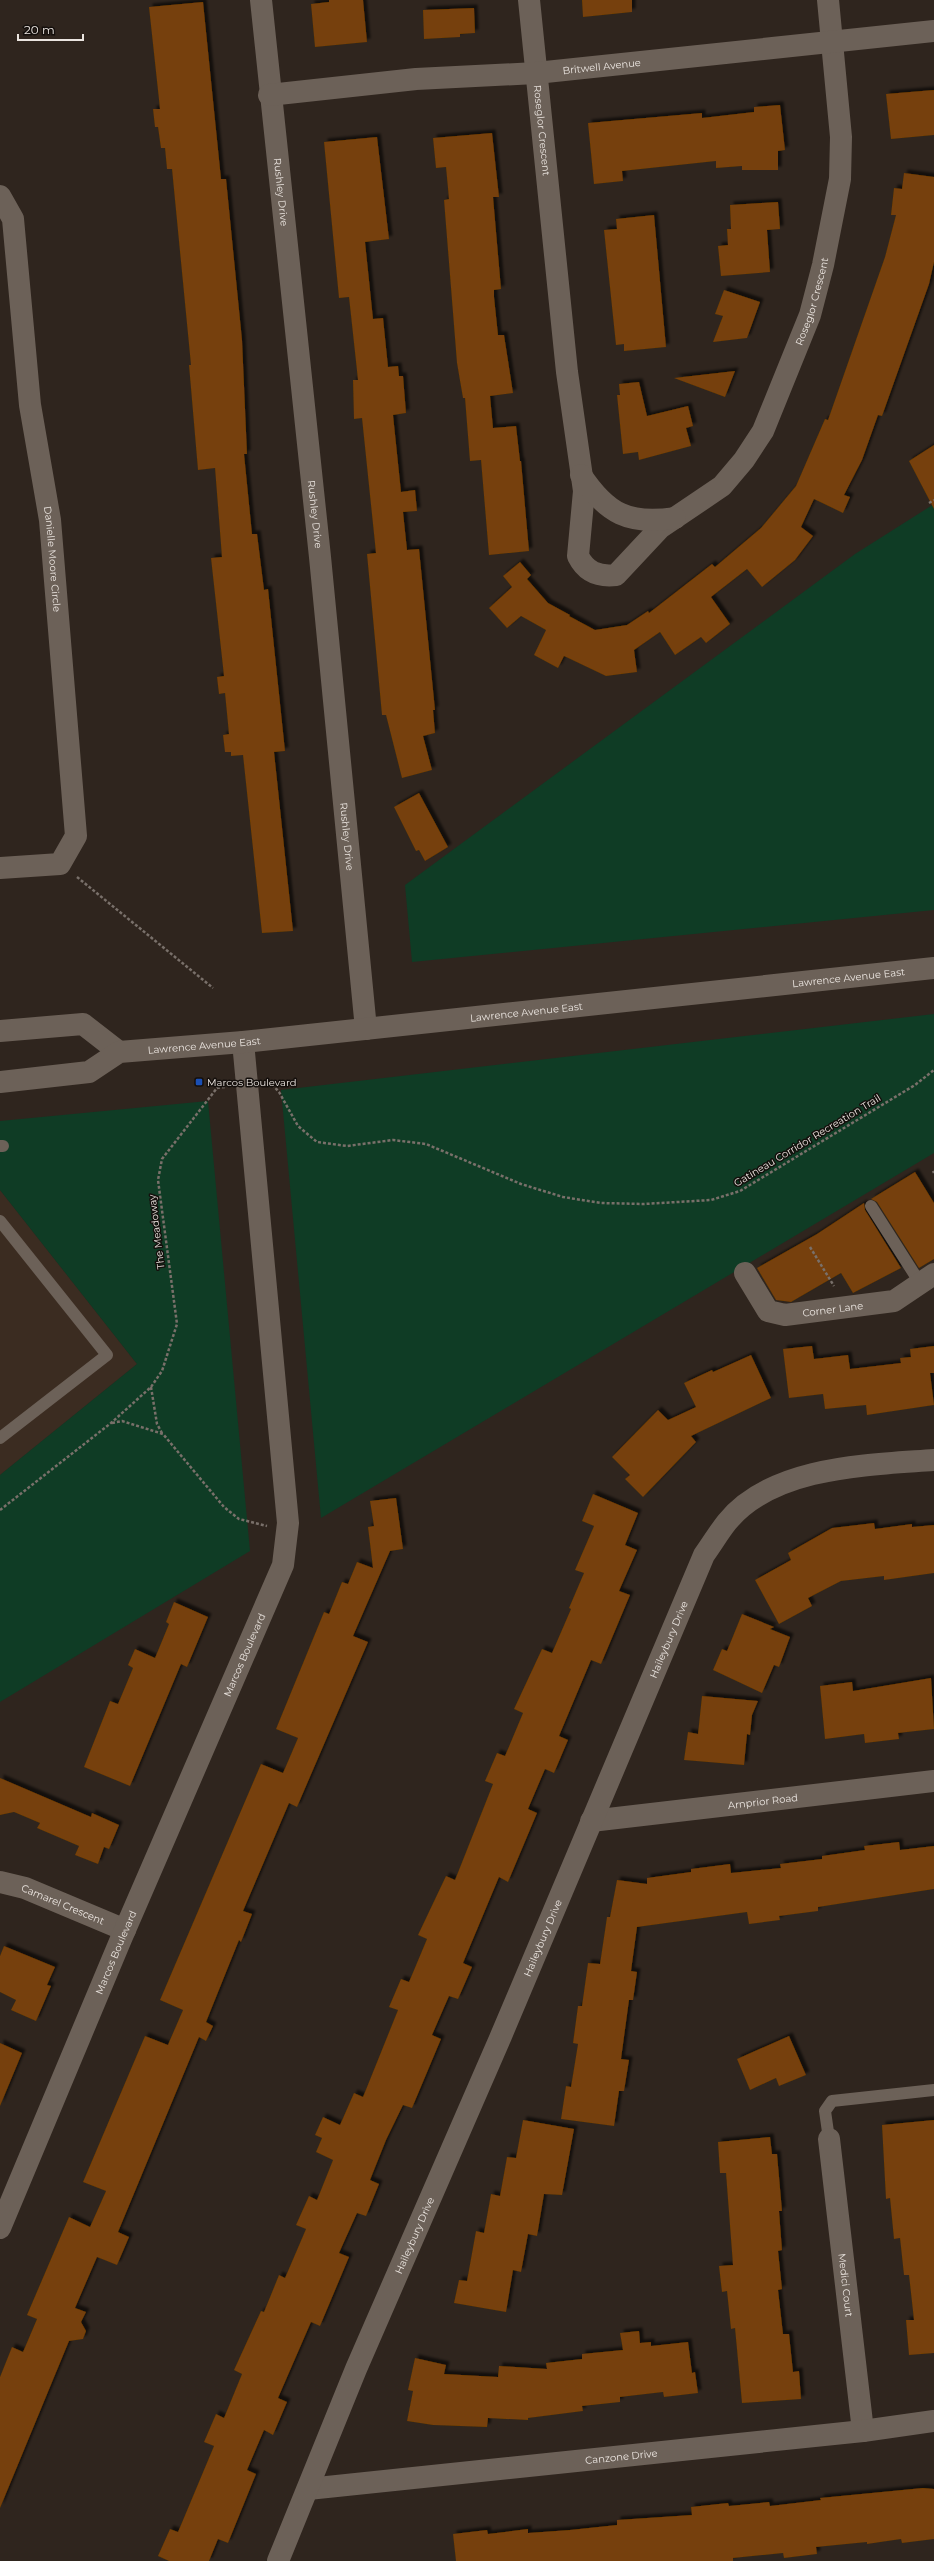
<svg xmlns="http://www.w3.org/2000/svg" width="934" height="2561" font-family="Montserrat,sans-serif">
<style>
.built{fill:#3b2c21}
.green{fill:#0f3c25}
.building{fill:#764007;filter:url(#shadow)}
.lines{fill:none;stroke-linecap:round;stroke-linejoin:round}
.path{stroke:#79706a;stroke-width:2.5;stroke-dasharray:3 2;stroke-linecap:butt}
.service{stroke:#6c6158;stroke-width:12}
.minor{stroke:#6c6158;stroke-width:22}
.secondary{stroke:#6c6158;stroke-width:22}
.transit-dot{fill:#1a4fb4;stroke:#140f0c;stroke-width:1.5}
.labels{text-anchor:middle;stroke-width:3;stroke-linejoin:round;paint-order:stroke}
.street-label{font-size:10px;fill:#ebe5e0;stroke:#140f0c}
.poi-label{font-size:10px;fill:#ebe5e0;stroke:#140f0c;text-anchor:start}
</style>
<defs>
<filter id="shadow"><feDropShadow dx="3.5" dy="-3.5" stdDeviation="1" flood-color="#0009"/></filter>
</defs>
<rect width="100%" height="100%" fill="#2f251e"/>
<path class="built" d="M0 1190 137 1364 0 1475Z"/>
<path class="green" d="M934 504V910L412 962 405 885 855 554Z
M934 1014V1153L321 1518 281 1090Z
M208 1101 250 1551 0 1702V1475L137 1364 0 1190V1121Z"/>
<path class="building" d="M329 0H363L367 42 315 47 311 4 329 2Z
M582 0H632V12L583 17Z
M203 2 221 179H226L242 340 247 454H244L252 534H257L264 590 268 589 285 751 274 752 293 931 262 933 243 755 231 756V752H225L223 735 229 734 225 693 219 694 217 677 224 676 211 558 222 557 215 468 198 470 189 365H191L172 169H167L165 148H161L158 127H155L153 109H160L149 7Z
M474 8 475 33 460 34V37L424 39 423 10Z
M934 90V135L891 139 886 94Z
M780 105 785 150 778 151V170H742V166L716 168V161L622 171 623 181 594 184 588 123 702 113V118L754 112V107Z
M492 133 499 197H493L501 289 494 290V297L498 335H504L513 393 490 396 493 428 516 426 520 461H521L529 551 489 555 481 460 470 461 465 398H463L457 363 444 200 449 199 446 167 436 168 433 138Z
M377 137 389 239 365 242 373 319 383 318 388 367 398 366 399 376H403L406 413 393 415 401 492 415 490 417 511 403 512 407 550 419 549 435 710H433L435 733 423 736 432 770 402 778 386 715H382L367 554 376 553 362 418 354 419 353 380H358L349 297 339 298 324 142Z
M904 173 934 177V262L929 284 882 416 878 415 862 460 844 495 850 497 843 513 814 499 801 527 813 536 795 560 762 587 747 569 711 597 730 624 706 643 701 637 675 655 660 632 634 650 637 672 606 676 564 656 558 668 534 655 546 630 521 616 507 628 489 608 512 587 503 576 520 562 531 575 527 579 548 603 570 615 569 616 595 630 627 625 648 611 649 613 712 564 715 567 761 528 796 486 825 419 828 420 885 257 896 215H891L894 188 902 189Z
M778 202 780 229 767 230 770 272 721 276 718 246 728 245 727 229H731L730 205Z
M654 215 666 347 624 351V344L616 345 604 230 617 229 616 219Z
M724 290 760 302 747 338 713 342 723 316 715 314Z
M735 371 725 397 674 378Z
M639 382 647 416 688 406 693 426 686 428 691 446 639 460 638 452 623 454 617 395H620L619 384Z
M934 445V509L909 461Z
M419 793 448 847 425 861 419 850 416 851 394 807Z
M915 1172 934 1203V1259L919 1268 877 1202 871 1199Z
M864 1203 865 1210 901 1268 853 1293 841 1273 791 1302 776 1300 757 1268 817 1234Z
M812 1346 814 1359 848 1355 850 1369 901 1363 900 1358 911 1357 910 1349 934 1346V1373H930L934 1405 867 1415 866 1405 825 1409 823 1394 789 1398 783 1349Z
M751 1355 771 1398 691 1436 696 1442 643 1497 625 1479 630 1475 612 1457 658 1410 668 1420 696 1407 684 1383 712 1370 713 1372Z
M593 1494 638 1513 625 1545 637 1550 619 1591 630 1595 601 1664 591 1660 559 1736 568 1740 554 1773 545 1769 528 1809 537 1813 508 1882 499 1877 463 1963 472 1967 458 1999 449 1996 432 2035 441 2039 412 2108 403 2105 386 2140 370 2180 379 2184 366 2216 357 2213 339 2253 349 2257 320 2326 311 2322 278 2398 287 2402 273 2435 264 2430 247 2470 256 2474 228 2543 218 2539 209 2561H169L158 2556 170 2529 178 2532 214 2446 204 2442 216 2414 224 2418 242 2374 234 2370 261 2311 264 2312 279 2275 285 2278 306 2229 296 2225 309 2196 317 2200 333 2160 316 2152 322 2138 315 2135 323 2117 340 2125 354 2093 363 2097 398 2010 389 2007 401 1979 409 1982 427 1939 418 1935 446 1876 455 1880 493 1784 485 1781 497 1753 505 1756 523 1713 514 1709 542 1649 552 1653 571 1609 569 1608 584 1573 575 1570 594 1526 582 1521Z
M396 1498 403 1549 390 1551 353 1636 368 1642 297 1807 289 1803 243 1911 252 1914 241 1942 239 1940 206 2022 213 2026 206 2041 199 2037 118 2232 129 2237 117 2265 97 2257 75 2308 86 2312 81 2322 86 2331 83 2339 69 2341 0 2508V2377L12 2347 23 2352 37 2319 27 2315 69 2217 90 2227 106 2191 83 2182 145 2036 168 2045 170 2040 183 2010 160 2000 261 1764 283 1773 298 1738 276 1729 324 1612 329 1614 342 1582 348 1584 357 1562 373 1568 368 1527 374 1526 370 1501Z
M874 1523 875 1529 912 1524V1527L934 1525V1573L884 1580V1576L841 1581 808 1598 812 1606 779 1624 755 1580 791 1560 788 1553 832 1528Z
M174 1602 208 1617 187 1667 181 1664 130 1786 84 1767 110 1701 118 1704 133 1668 128 1665 135 1649 155 1658 169 1624 166 1622Z
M742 1614 774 1627 770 1629 790 1637 779 1667 774 1665 762 1693 713 1670 722 1649 727 1651Z
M931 1678 934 1729 898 1733 899 1739 865 1743 864 1734 825 1739 820 1686 852 1682 853 1691Z
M702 1696 758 1701 752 1715 750 1735 747 1734 744 1765 684 1760 688 1732 698 1734Z
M0 1778 91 1817 92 1813 119 1825 109 1849 104 1847 98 1864 75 1855 79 1846 37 1828 40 1823 14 1812 0 1815Z
M899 1842 900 1850 934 1846V1889L818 1907V1911L779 1916 780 1920 749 1924 747 1912 637 1927 631 1971 637 1972 633 2000H629L621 2059 629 2060 624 2091H619L614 2126 561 2119 566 2086 571 2087 578 2044 573 2043 578 2006H582L588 1963 600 1964 607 1917H610L617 1880 647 1884V1878L691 1872V1869L730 1864 731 1873 781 1868 780 1864 822 1859V1856L865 1850 864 1846Z
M4 1946 55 1967 47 1985 51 1986 36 2021 11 2010 16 2000 0 1992V1956Z
M789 2036 806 2075 779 2086 776 2078 750 2090 737 2059Z
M0 2043 22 2053 0 2106Z
M523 2120 574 2129 562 2195 544 2194 537 2236 528 2234 521 2272 513 2270 506 2312 454 2303 459 2280 467 2281 476 2231 484 2233 491 2194 500 2196 507 2157 516 2158Z
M934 2120V2353L909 2355 906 2320H914L909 2275H904L900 2238 894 2239 890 2198 886 2199 882 2125Z
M770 2137 772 2154H777L782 2211H779L782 2250 778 2251 782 2289 778 2290 783 2334H789L793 2372 799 2371 801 2399 742 2403 735 2328 731 2329 727 2291 722 2292 719 2266 733 2265 726 2173H720L718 2142Z
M639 2331 640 2343 651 2342V2346L688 2342 692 2373 695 2372 698 2393 664 2397 663 2392 620 2397V2402L582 2406 583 2411 528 2418V2420L488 2418 487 2427 433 2425 407 2421 413 2391 408 2390 415 2358 446 2365 444 2374 498 2377 499 2366 547 2369 546 2363 582 2359V2354L623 2350 620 2333Z
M923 2488 934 2489V2539L902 2543 901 2539 867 2544V2542L816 2547 817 2554 784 2558 783 2553 733 2558V2561H456L453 2534 487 2530 488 2534 528 2529V2533L570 2530 617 2525V2520L692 2515 691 2507 728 2503 729 2506 769 2502 770 2506 821 2500 820 2498Z"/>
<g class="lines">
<path class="path" d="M929 503 934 500
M77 877 213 988
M268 1084 271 1083 279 1092 298 1126 317 1142 347 1146 393 1140 426 1144 521 1184 563 1197 601 1203 644 1204 711 1200 740 1191 915 1085 934 1070
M933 1171 934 1173
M810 1247 834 1286
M151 1387 157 1424 162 1433
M112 1423 122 1421 163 1434 224 1507 239 1519 267 1526
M0 1510 111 1423 151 1387 162 1371 177 1324 158 1180 162 1159 217 1088 225 1087"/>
<path class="service" d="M0 1146H3
M871 1206 920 1283
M0 1221 107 1355 0 1438
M829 2139 825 2111 832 2101 934 2090"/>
<g class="minor">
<path id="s1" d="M261 0 320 557 366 1029"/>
<path id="s2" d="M529 0 567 372 584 491 578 556C586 572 598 577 616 575L660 528 722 486 744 460 763 431 810 315 823 265 840 179 841 137 828 0"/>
<path id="s3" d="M269 95 416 79 536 73 934 31"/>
<path id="s4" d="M0 196 13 219 30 405 50 520 76 836 60 864 0 868"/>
<path d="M581 475C607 514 629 525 675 518"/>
<path id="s5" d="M745 1273 768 1311 785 1315 894 1301 934 1274"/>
<path id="s6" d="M591 1821 934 1781"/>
<path id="s7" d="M0 1882 25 1888 125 1930"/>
<path id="s8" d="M829 2139 863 2431"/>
<path id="s9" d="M0 2228 121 1939 283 1565 288 1523 243 1042"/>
<path id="s10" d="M308 2489 863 2431 934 2421"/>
<path id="s11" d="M278 2561 356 2369 501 2036 704 1555C712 1544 719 1532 727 1522 773 1466 867 1465 934 1460"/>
</g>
<g class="secondary">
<path d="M0 1031 83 1024 119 1052"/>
<path id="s12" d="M0 1082 89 1072 119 1052 243 1042 934 968"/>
</g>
</g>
<rect class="transit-dot" x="195" y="1078" width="8" height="8" rx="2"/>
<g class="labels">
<g class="street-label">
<text dy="4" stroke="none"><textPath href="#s3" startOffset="334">Britwell Avenue</textPath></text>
<text dy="4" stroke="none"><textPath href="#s2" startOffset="131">Roseglor Crescent</textPath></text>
<text dy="4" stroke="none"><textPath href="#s1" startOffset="193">Rushley Drive</textPath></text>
<text dy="4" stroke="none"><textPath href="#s2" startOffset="952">Roseglor Crescent</textPath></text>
<text dy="4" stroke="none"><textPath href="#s1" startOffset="517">Rushley Drive</textPath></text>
<text dy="4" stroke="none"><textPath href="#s4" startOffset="369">Danielle Moore Circle</textPath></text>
<text dy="4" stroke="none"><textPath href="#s1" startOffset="841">Rushley Drive</textPath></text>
<text dy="4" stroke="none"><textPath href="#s12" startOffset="859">Lawrence Avenue East</textPath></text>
<text dy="4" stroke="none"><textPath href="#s12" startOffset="535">Lawrence Avenue East</textPath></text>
<text dy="4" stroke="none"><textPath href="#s12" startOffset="211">Lawrence Avenue East</textPath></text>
<text transform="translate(807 1140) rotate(-31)" y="4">Gatineau Corridor Recreation Trail</text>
<text transform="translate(156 1232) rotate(-97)" y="4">The Meadoway</text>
<text dy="4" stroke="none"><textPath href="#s5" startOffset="110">Corner Lane</textPath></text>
<text dy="4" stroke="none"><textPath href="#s11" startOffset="1001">Haileybury Drive</textPath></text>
<text dy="4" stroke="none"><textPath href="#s9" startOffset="623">Marcos Boulevard</textPath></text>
<text dy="4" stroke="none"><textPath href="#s6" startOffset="173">Arnprior Road</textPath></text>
<text dy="4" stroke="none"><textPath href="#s7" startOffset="67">Camarel Crescent</textPath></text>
<text dy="4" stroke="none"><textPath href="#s11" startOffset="677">Haileybury Drive</textPath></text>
<text dy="4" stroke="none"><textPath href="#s9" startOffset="299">Marcos Boulevard</textPath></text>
<text dy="4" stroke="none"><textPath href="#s11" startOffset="353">Haileybury Drive</textPath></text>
<text dy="4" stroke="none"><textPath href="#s8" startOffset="147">Medici Court</textPath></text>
<text dy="4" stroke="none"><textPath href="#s10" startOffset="315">Canzone Drive</textPath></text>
</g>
<g class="poi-label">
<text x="207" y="1086">Marcos Boulevard</text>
</g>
</g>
<path d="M18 34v6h65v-6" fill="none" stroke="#ebe5e0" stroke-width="2"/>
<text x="24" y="34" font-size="12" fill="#ebe5e0" stroke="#140f0c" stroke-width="3" paint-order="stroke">20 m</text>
</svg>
